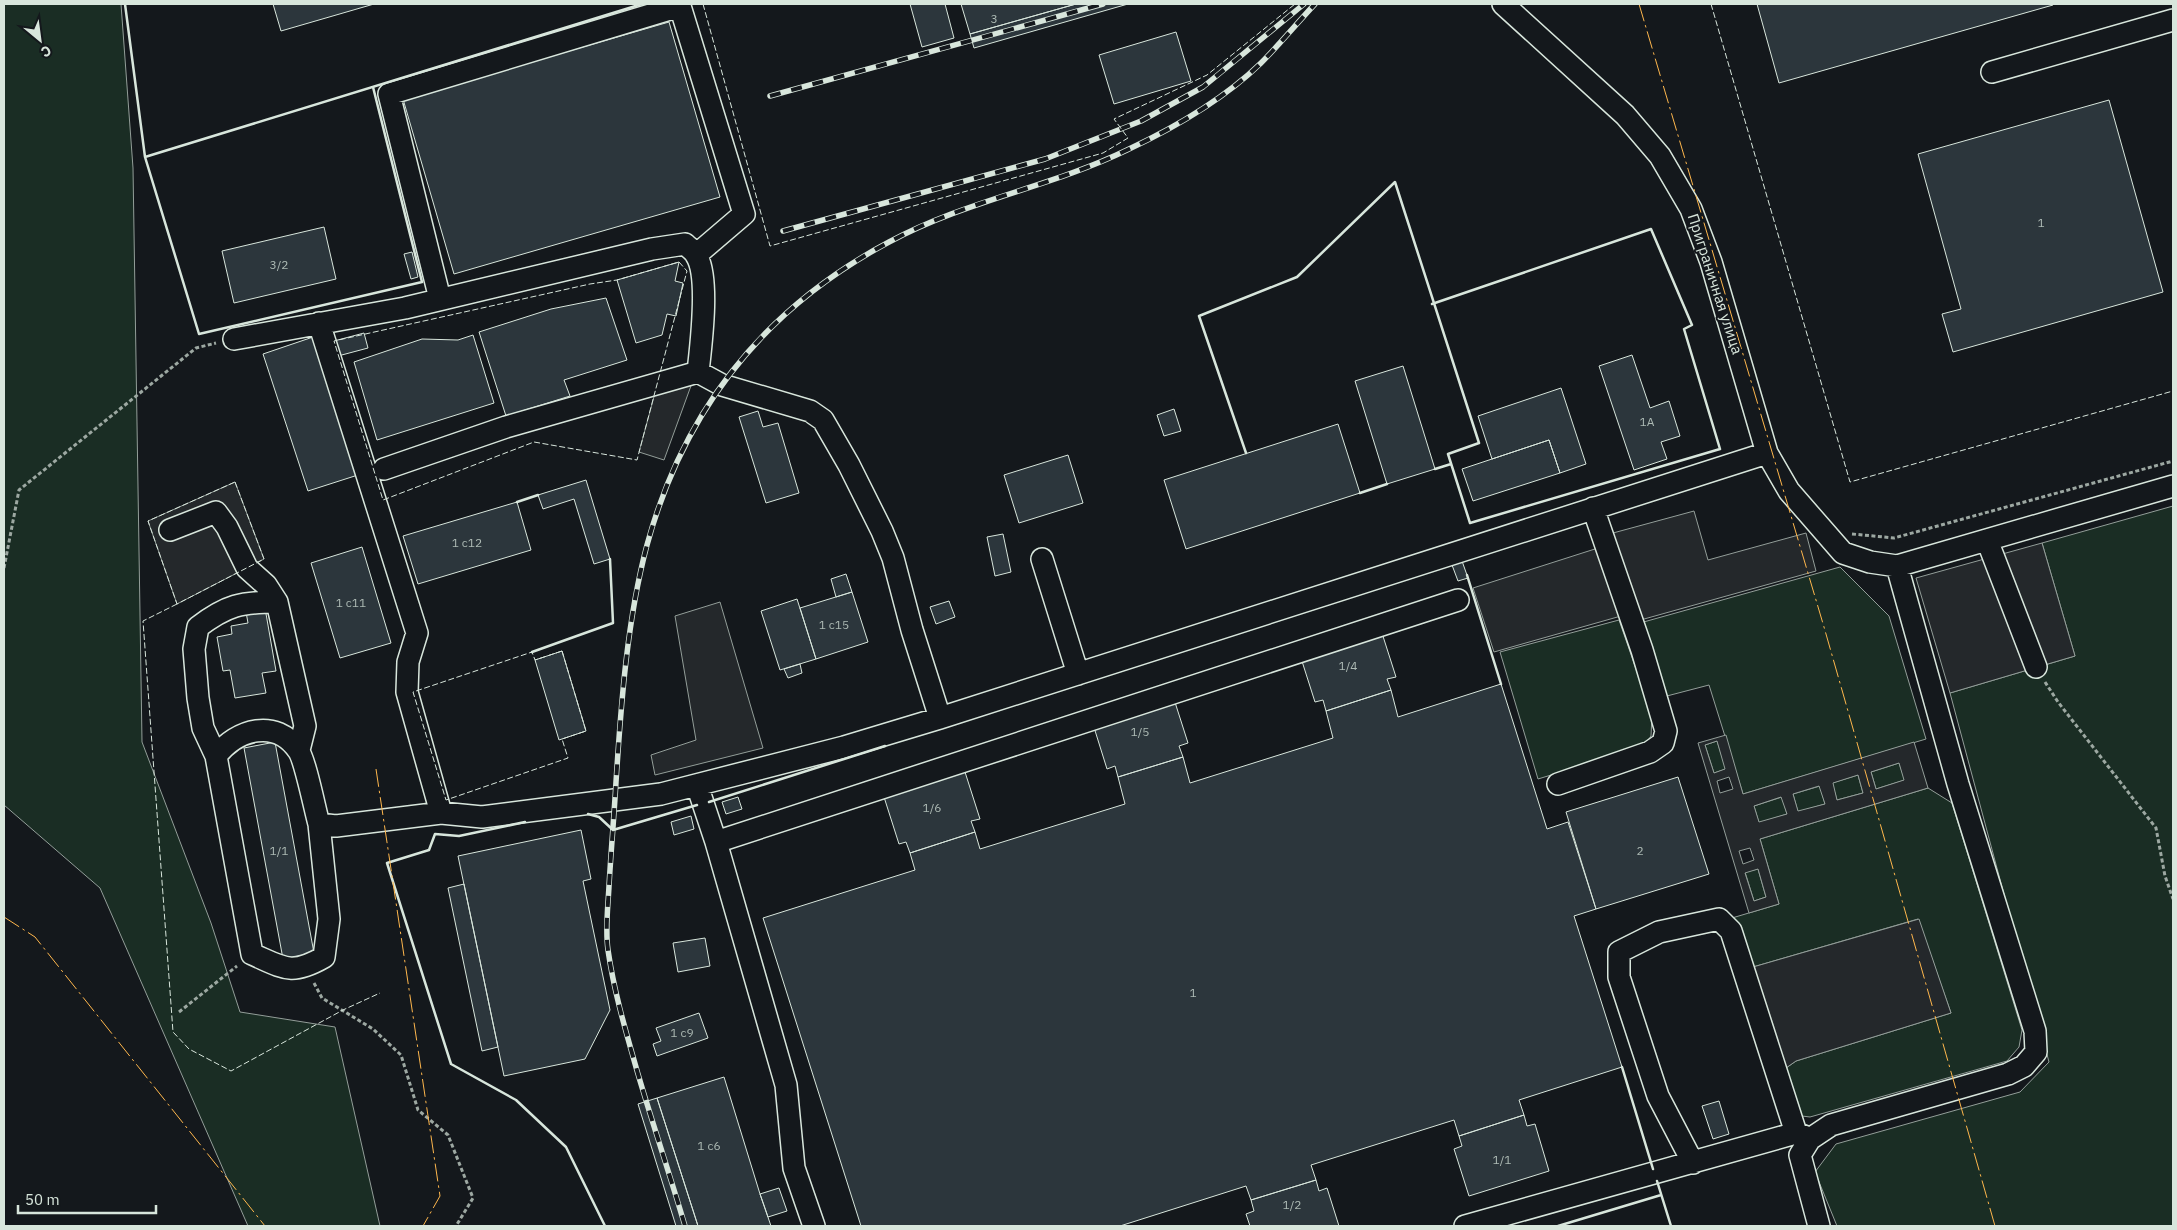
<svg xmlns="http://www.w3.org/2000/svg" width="2177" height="1230" font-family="'IBM Plex Sans',sans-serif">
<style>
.green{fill:#1a2d24;stroke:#939e99}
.parking{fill:#24282b;stroke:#939e99;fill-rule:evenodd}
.building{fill:#2c363c;stroke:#d8e6dc}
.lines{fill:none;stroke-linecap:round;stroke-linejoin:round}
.minor-casing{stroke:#d8e6dc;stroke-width:24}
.path{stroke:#9da8a2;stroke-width:3;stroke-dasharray:4 2.5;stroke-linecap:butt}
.minor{stroke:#14181c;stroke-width:21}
.rail-casing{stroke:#d8e6dc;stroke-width:5.5}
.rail{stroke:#14181c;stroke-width:4;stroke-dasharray:11;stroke-linecap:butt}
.fence{stroke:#d8e6dc;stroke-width:1;stroke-dasharray:6 2.5;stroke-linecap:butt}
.wall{stroke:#d8e6dc;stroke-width:2.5}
.power{stroke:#ffb74d;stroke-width:1;stroke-dasharray:18 4 2.5 4;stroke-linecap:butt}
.labels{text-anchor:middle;stroke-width:4;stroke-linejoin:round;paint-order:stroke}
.number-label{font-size:12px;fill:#adbab4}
.street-label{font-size:15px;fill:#d8e6dc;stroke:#14181c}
</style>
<rect width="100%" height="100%" fill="#14181c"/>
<path class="green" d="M4 4H121L133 168 142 742 211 923 240 1012 335 1027 380 1226H248L100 888 4 805Z
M2173 506V1226H1837L1815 1172 1836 1144 2020 1092 2049 1062 1950 693 2075 656 2042 543Z
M1840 567 1889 616 1926 739 1743 794 1709 685 1663 697 1640 623Z
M1619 620 1652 715 1651 736 1643 747 1538 779 1500 652Z
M1717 741 1726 769 1714 773 1705 745Z
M1899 763 1905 780 1876 789 1871 772Z
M1858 775 1863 793 1837 800 1832 783Z
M1820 786 1825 804 1798 812 1793 794Z
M1928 788 1952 803 2022 1030 2019 1047 2007 1061 1810 1117 1802 1116 1795 1103 1786 1068 1796 1061 1951 1013 1918 919 1753 967 1732 918 1779 904 1760 839Z
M1782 797 1787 814 1759 823 1754 806Z
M1758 869 1766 897 1754 901 1745 872Z"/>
<path class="parking" d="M692 383 664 460 639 452 655 393Z
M235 482 264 559 177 604 148 521Z
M1694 511 1708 560 1806 533 1816 571 1637 621 1613 533Z
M2042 543 2075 656 1950 693 1916 578Z
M1598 548 1621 616 1494 652 1473 588Z
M720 602 763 748 655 775 651 755 696 740 675 616Z
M1726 735 1743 794 1914 742 1928 788 1760 839 1779 904 1749 913 1698 743ZM1717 741 1725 769 1714 773 1705 745ZM1899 763 1904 780 1876 789 1871 772ZM1858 775 1863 793 1837 800 1833 783ZM1729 777 1733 789 1720 793 1717 781ZM1819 786 1825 804 1798 811 1793 794ZM1781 797 1787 814 1759 822 1754 806ZM1750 848 1754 860 1743 864 1739 851ZM1758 869 1766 897 1754 901 1745 873Z
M1919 919 1951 1013 1796 1061 1786 1068 1753 967Z"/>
<path class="building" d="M273 4H374L281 31Z
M910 4H945L954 38 922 47Z
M961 4H1076L970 34Z
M1076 4H1128L974 48 970 34Z
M1757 4H2052L2053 5 1779 83Z
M669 22 720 197 454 274 403 99Z
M1176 32 1191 81 1114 104 1099 55Z
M2109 100 2163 292 1953 352 1942 314 1961 309 1918 154Z
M324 227 336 279 234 303 222 251Z
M412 252 418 277 411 279 404 254Z
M679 262 675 281 683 283 676 316 667 314 662 335 636 343 617 280Z
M606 298 627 360 564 380 570 396 506 416 479 332 551 309Z
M364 333 368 348 338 356 334 341Z
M473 335 494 403 377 440 354 362 422 339 458 340Z
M316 336 361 474 308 491 263 354Z
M1632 355 1650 408 1669 401 1680 436 1661 442 1667 459 1634 470 1599 366Z
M1403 366 1435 469 1387 484 1355 381Z
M1561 388 1586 464 1560 473 1549 440 1492 459 1478 416Z
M1174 409 1181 431 1164 436 1157 415Z
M758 411 763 427 778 423 799 493 766 503 739 417Z
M1338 424 1360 493 1186 549 1164 480Z
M1549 440 1560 473 1473 501 1462 469Z
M1068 455 1083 503 1019 523 1004 475Z
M586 480 610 559 594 564 574 499 543 509 538 495Z
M517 502 531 550 418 584 403 536Z
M1003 534 1011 572 995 576 987 537Z
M362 547 391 643 340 658 311 563Z
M1462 561 1468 578 1458 581 1452 565Z
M846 574 852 592 836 597 831 579Z
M852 592 868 642 816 659 800 608Z
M797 599 816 659 780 670 761 611Z
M949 601 955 617 936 624 930 607Z
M265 608 276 671 262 673 266 693 235 698 230 670 223 671 217 637 232 634 231 626 248 623 246 612Z
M1381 630 1396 677 1387 679 1391 690 1326 711 1323 700 1315 702 1300 655Z
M562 651 586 731 559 740 535 660Z
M800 664 802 673 788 678 784 669Z
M1501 684 1547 829 1568 822 1596 909 1574 916 1622 1067 1519 1100 1524 1115 1459 1136 1454 1120 1311 1165 1316 1180 1251 1200 1246 1186 1120 1226H861L763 918 915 870 910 853 975 832 980 849 1125 804 1118 777 1183 757 1190 783 1333 738 1326 711 1391 690 1398 717Z
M1173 696 1188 743 1179 746 1183 757 1118 777 1115 766 1107 769 1092 721Z
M275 742 314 953 283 959 244 748Z
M965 772 980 819 971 821 975 832 910 853 906 842 899 844 884 797Z
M1678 777 1709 874 1596 909 1566 812Z
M738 797 742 809 726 814 722 802Z
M691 816 694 829 674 835 671 822Z
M581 830 591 879 583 881 610 1010 585 1059 504 1076 458 856Z
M464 884 498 1047 482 1051 448 888Z
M705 938 710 966 678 972 673 943Z
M699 1013 708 1038 657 1056 653 1044 661 1041 656 1028Z
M724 1077 760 1194 771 1226H698L657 1098Z
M657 1098 698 1226H676L638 1104Z
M1719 1101 1729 1134 1713 1139 1702 1106Z
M1524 1115 1527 1126 1535 1124 1549 1171 1469 1196 1454 1149 1462 1146 1459 1136Z
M1316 1180 1319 1191 1327 1188 1339 1226H1250L1246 1214 1254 1211 1251 1200Z
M779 1188 787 1211 768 1217 760 1194Z"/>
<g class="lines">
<defs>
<path id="minor" d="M1503 4 1625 115 1660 156 1691 209 1711 262 1767 453 1789 491 1843 553 1870 562 1897 566 2173 486
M1992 72 2173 20
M440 299 389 94 680 6 744 214 696 255
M319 323 417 633 408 662 407 692 441 813
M234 339 405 308 652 249 685 244C688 247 694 251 696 255 710 276 701 345 698 372L722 385 810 411 823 420 849 465 882 531 893 558 912 630 940 718
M384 469 506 427 698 372
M170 530 216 512 227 527 247 568 266 585 277 602 305 726 299 750
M1987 540 2036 667
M1042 559 1078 674
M277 602C241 602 227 605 198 627L194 649 198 698 203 728 216 756 252 954C284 968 291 976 324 957L329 919 319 824
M216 756C237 729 276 718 298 750 305 759 315 810 319 824L336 826 441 813 482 817 661 794 844 747 940 718 1767 453
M1558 784 1650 752 1663 743 1666 731 1642 650 1593 508
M697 785 716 842 786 1085 794 1168 814 1226
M716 842 1458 600
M1693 1163 1658 1096 1619 977V952L1659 932 1719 919 1731 931 1796 1133
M1465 1226 1796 1133 1809 1138
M1819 1226 1800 1155 1810 1139 1831 1125 2008 1074 2024 1066 2036 1052 2035 1031 1958 784 1897 566"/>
</defs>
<use href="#minor" class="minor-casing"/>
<path class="path" d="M1852 534 1894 538 2173 461
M4 568 19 490 196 348 216 343
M2045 682 2058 702 2156 828 2165 876 2173 899
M314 983 322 998 373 1029 401 1055 418 1110 448 1135 473 1198 456 1226
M179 1012 237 966"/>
<use href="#minor" class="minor"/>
<defs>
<path id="rail" d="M770 96 1103 4
M783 231 1045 159 1141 121 1203 87 1304 4
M685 1226C670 1175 653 1125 638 1074 626 1032 614 992 608 950 605 929 608 907 609 886 611 851 614 817 616 782 621 704 627 620 647 545 684 409 765 308 889 242 964 201 1051 187 1127 150 1174 128 1224 99 1261 63 1280 44 1297 23 1315 4"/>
</defs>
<use href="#rail" class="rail-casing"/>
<use href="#rail" class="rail"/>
<path class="fence" d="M703 4 770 246 1103 153 1128 138 1114 119 1207 75 1295 4
M1711 4 1850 482 2173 391
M679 262 687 271 637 460 534 442 383 500 334 341 590 284 617 280Z
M235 482 264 559 177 604 148 521Z
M177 604 143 621 173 1032 189 1049 231 1071 343 1010 380 993
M562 651 586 731 562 739 568 758 446 800 413 692 532 652 535 660Z"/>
<path class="wall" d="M125 4 145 157 199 334 422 282 373 87
M145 157 642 4
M1246 453 1199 316 1297 277 1395 182 1479 443 1448 454 1470 523 1720 449 1684 329 1692 325 1651 229 1432 304
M1435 469 1451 464
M1360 493 1387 484
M517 502 538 495
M1467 575 1501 684
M532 652 613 623 610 559
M709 802 885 746
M588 814 599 817 613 830 697 805
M525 822 459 836 435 834 429 850 387 863 451 1064 516 1100 566 1147 605 1226
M1622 1067 1653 1169
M1657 1181 1671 1226
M1558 1226 1661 1195"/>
<path class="power" d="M1639 4 1824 627 1995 1226
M376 769 440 1196 423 1226
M4 917 35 937 265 1226"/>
</g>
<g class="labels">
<g class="number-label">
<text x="994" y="23">3</text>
<text x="2041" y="227">1</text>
<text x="279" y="269">3/2</text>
<text x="1647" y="426">1А</text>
<text x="467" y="547">1 с12</text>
<text x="351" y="607">1 с11</text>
<text x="834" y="629">1 с15</text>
<text x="1348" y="670">1/4</text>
<text x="1140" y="736">1/5</text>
<text x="932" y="812">1/6</text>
<text x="279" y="855">1/1</text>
<text x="1640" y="855">2</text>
<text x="1193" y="997">1</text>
<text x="682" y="1037">1 с9</text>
<text x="709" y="1150">1 с6</text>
<text x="1502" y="1164">1/1</text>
<text x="1292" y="1209">1/2</text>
</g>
<g class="street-label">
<text transform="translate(1715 284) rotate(72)" y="5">Приграничная улица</text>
</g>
</g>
<rect width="2177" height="1230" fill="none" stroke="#d8e6dc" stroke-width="10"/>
<g transform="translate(40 40) rotate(151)" stroke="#14181c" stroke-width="4" paint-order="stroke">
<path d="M0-4L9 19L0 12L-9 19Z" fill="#d8e6dc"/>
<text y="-8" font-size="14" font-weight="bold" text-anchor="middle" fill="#d8e6dc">С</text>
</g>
<path d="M18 1205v8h138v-8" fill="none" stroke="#d8e6dc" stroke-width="2.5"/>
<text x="25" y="1205" font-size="15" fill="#d8e6dc" stroke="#14181c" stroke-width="4" paint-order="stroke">50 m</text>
</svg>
